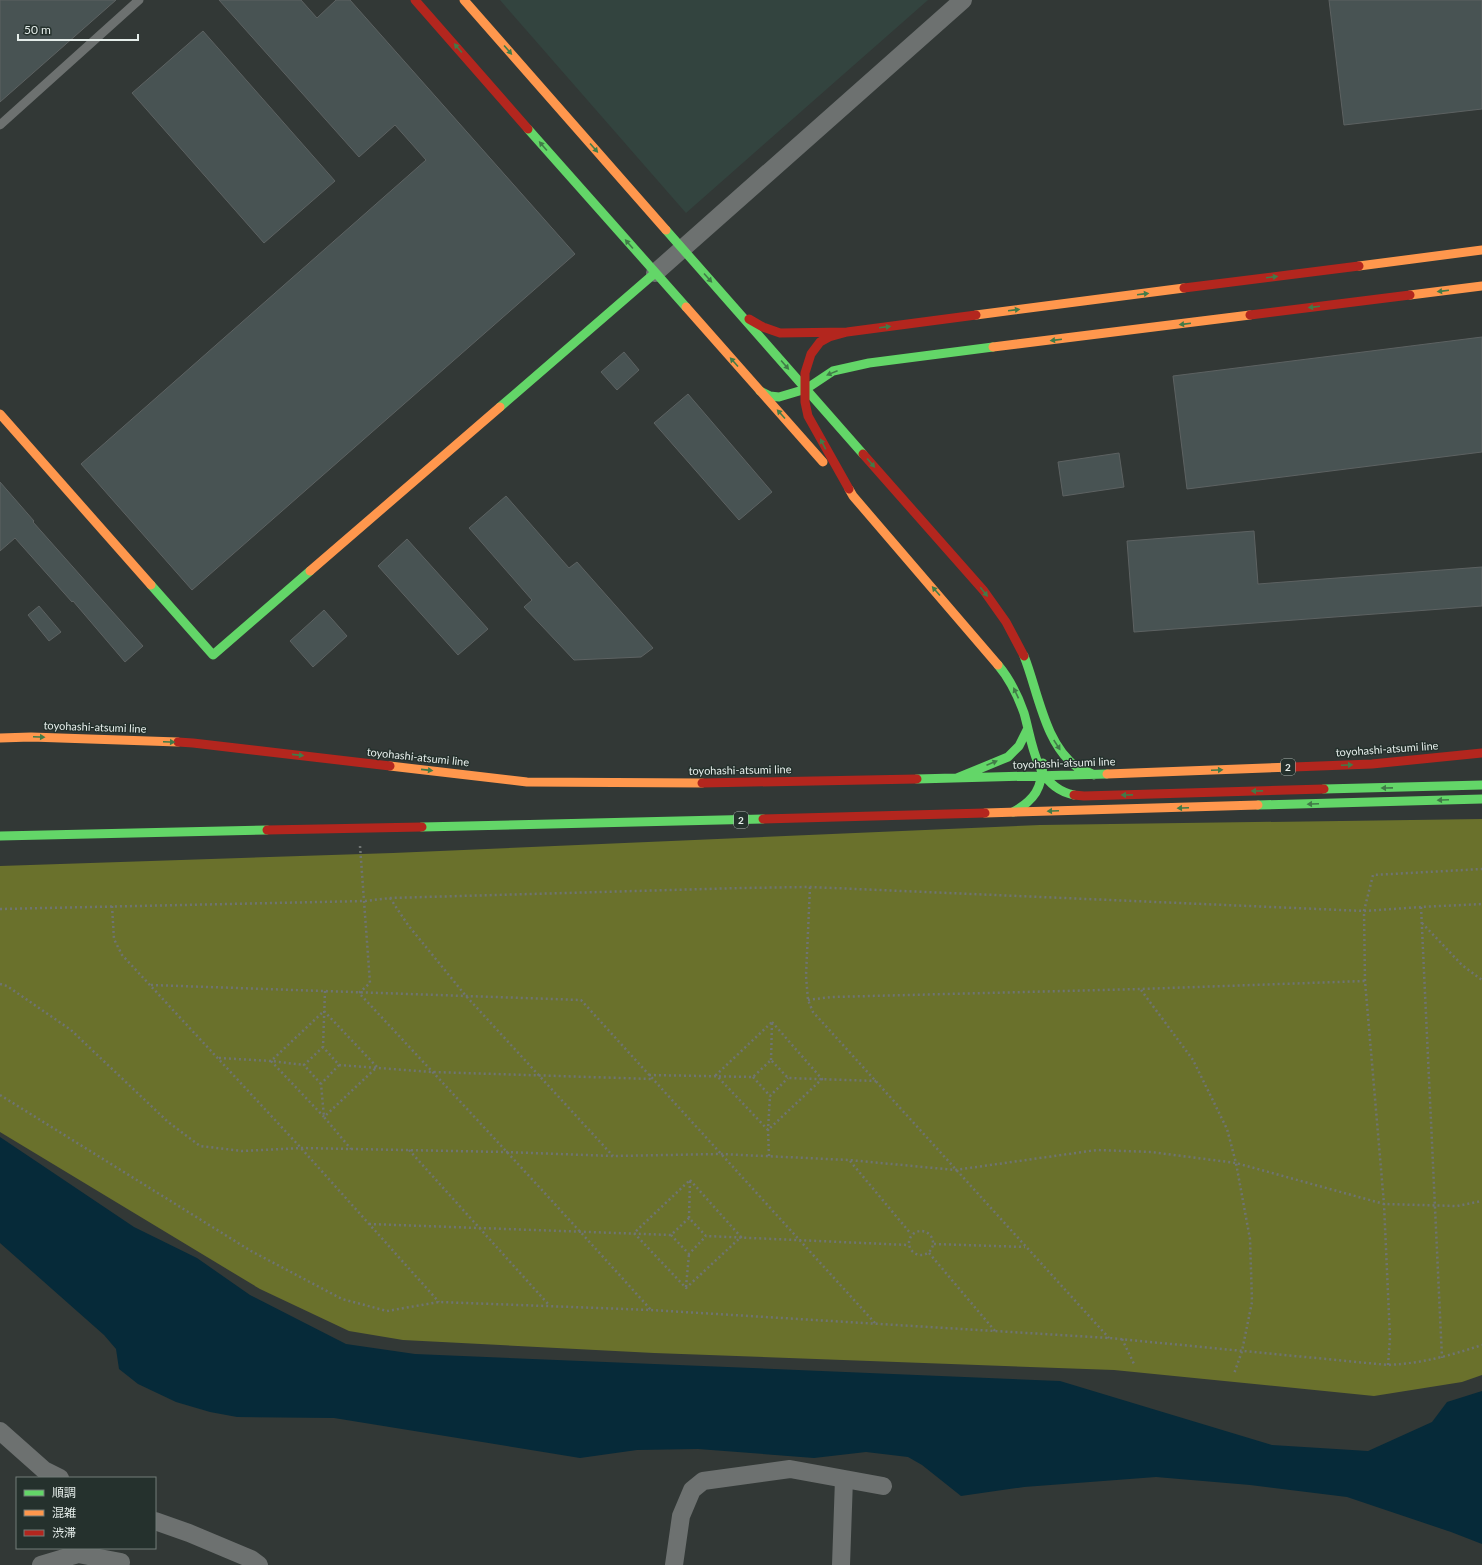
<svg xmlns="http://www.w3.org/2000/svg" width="1482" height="1565" font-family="Lato,'Noto Sans JP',sans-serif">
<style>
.built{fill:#33443f}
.forest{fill:#6a712c}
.water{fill:#062a39}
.building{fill:#485353;stroke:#5d6262}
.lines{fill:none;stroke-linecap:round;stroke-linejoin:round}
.path{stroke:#6f7472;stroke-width:2.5;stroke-dasharray:2 3;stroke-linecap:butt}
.lane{stroke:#6d7170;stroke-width:9}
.street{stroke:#6d7170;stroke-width:18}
.fast{stroke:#63d668;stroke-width:9}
.slow{stroke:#ff974d;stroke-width:9}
.jam{stroke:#b3261e;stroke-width:9}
.oneway{fill:#417b48}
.labels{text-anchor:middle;stroke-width:3;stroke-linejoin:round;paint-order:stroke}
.shield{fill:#25312d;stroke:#abb5b1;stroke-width:1}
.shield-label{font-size:10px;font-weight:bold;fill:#e5edea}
.street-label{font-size:11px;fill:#e5edea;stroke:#25312d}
</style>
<rect width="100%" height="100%" fill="#323836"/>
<path class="built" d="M500 0H928L686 213Z"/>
<path class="forest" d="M1482 819V1375L1462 1382 1374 1396 1114 1370 654 1353 403 1340 349 1331 260 1289 0 1132V866L393 853 1040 825Z"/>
<path class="water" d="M0 1137 134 1227 197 1258 250 1295 346 1344 415 1354 1060 1381 1272 1445 1368 1451 1432 1422 1447 1402 1482 1391V1544L1451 1532 1347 1497 1250 1485 1156 1477 1024 1487 961 1496 922 1465 908 1457 866 1452 814 1458 698 1449 637 1450 580 1458 334 1418 237 1417 210 1412 176 1402 138 1384 119 1369 116 1349 104 1335 0 1243Z"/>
<path class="building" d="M0 0H116L0 102Z
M219 0H301L317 18 336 0H350L575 254 192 590 81 464 426 160 395 125 359 157Z
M1329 0H1482V109L1344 125Z
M203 31 335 181 264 243 132 93Z
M1482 337V452L1187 489 1173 376Z
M624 352 639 370 617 390 601 372Z
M688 394 772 492 739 520 654 423Z
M1119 453 1124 487 1063 496 1058 462Z
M0 482 34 521 33 522 143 646 125 662 73 601 72 602 15 538 0 551Z
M506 496 569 568 577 562 653 648 641 657 574 660 524 607 532 600 469 528Z
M1254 531 1258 584 1482 567V606L1134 632 1127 541Z
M407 539 488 629 458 655 378 566Z
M39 606 61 632 49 641 28 615Z
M324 610 347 636 313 667 290 641Z"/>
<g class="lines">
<path class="path" d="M360 846 370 983 359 993C457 1098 555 1203 651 1310
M810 887 806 976 808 1000 813 1012 1109 1338
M390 898 408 925 466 996 613 1156
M112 906 114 939 122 955 301 1148 439 1302
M1421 907 1442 1358
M0 909 365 901 390 898 741 888 810 887 1364 911 1421 907 1482 904
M1422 923 1462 965 1482 980
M0 984 7 986 71 1030 167 1121 200 1146 242 1151 301 1148 505 1152 613 1156 721 1154 849 1160 955 1170 1097 1150 1151 1152 1236 1163 1384 1204 1457 1206 1482 1201
M151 985 581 1000 875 1323
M1141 990 1193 1060 1227 1129 1236 1163 1250 1239 1252 1302 1242 1351 1234 1374
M325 991 323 1047 339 1065 321 1084 324 1117 351 1149
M808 1000 831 997 1141 989 1365 981
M324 1011 377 1067 324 1117 271 1061Z
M772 1022 822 1079 768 1130 716 1075Z
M219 1058 271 1061 304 1065
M771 1060 772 1022
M339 1065 432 1072 652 1079
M649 1075 753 1077 771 1060 788 1078 876 1081
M753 1077 770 1096 788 1078
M321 1084 304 1065 323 1047
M0 1095 251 1251 342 1299 387 1311 439 1302 651 1310 1109 1338 1388 1365C1424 1363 1448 1356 1482 1345
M409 1150 549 1305
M769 1156 768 1130 770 1096
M850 1161 911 1234
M690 1180 741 1237 686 1288 634 1233Z
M689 1218 690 1181
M369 1224 671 1235 689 1218 706 1236 908 1245
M909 1243a12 12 0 1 1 24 0a12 12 0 1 1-24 0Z
M671 1235 689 1254 706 1236
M934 1244 1025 1247
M929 1253 995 1331
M686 1287 689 1254
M1122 1339 1134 1364
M1388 1365 1390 1338 1384 1204 1365 981 1364 911 1373 875 1482 869"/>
<path class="lane" d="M0 125 139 0"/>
<path class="street" d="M655 273 963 0
M0 1431 44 1470 60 1478
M155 1521 189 1533 251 1559 259 1565
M41 1565 78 1554 121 1562
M674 1565 681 1516 692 1490 703 1481 790 1469 883 1486
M841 1565 844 1479"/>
<path class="fast" d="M528 129 686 307
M666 230 863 454
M760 391 770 396 779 397 806 389 833 371 869 363 993 347
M500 407 655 273
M151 585 213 655 310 571
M1024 656C1038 691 1045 745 1077 767 1082 770 1089 772 1094 775
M998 665C1009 678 1018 696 1024 713 1033 744 1035 787 1074 795
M957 778 1008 757 1019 746 1027 730
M917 779 1107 774
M1324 789 1482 785
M1258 805 1482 799
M1013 812C1035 800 1042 788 1043 763
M422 827 763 819
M0 836 267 830"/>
<path class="slow" d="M464 0 666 230
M1359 266 1482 250
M1410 295 1482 286
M686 307 823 462
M976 315 1184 288
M993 347 1250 315
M0 414 151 585
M849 489 853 496 998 665
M310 571 500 407
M0 738 31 737 178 742
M390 766 527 782 702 783
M1107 774 1293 767
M985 813 1258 805"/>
<path class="jam" d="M415 0 528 129
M1184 288 1359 266
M1250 315 1410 295
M749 319 763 327 780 333 847 332 976 315
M847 332 829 337 820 342 811 354 805 373V402L808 416 849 489
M863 454 984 591 1006 622 1024 656
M178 742 193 743 390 766
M1293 767 1372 764 1482 753
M702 783 917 779
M1074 795 1084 796 1324 789
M763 819 985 813
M267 830 422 827"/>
</g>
<defs><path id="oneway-solid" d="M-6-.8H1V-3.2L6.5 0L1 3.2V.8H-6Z"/></defs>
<g class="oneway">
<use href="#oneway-solid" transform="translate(458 48) rotate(-131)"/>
<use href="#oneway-solid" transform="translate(508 50) rotate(49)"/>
<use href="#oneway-solid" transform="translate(543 146) rotate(-131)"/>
<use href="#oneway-solid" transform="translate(594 148) rotate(49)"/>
<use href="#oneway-solid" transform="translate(629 244) rotate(-131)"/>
<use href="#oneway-solid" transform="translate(1272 277) rotate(-7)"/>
<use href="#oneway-solid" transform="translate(708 278) rotate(48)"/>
<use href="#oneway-solid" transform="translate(1443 291) rotate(173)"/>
<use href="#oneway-solid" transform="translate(1143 294) rotate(-7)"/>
<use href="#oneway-solid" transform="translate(1314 307) rotate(173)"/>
<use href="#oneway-solid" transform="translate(1014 310) rotate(-7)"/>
<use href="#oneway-solid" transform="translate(1185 324) rotate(173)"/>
<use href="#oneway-solid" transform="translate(885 327) rotate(-7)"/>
<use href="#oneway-solid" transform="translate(1056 340) rotate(173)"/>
<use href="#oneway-solid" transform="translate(734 362) rotate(-132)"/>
<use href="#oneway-solid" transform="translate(785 365) rotate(49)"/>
<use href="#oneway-solid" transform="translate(832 373) rotate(158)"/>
<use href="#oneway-solid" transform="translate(781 414) rotate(-132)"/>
<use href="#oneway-solid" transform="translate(823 444) rotate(-117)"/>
<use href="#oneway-solid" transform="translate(871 463) rotate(49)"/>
<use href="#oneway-solid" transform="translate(936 591) rotate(-131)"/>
<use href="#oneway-solid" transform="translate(984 592) rotate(51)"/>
<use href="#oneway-solid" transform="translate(1016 693) rotate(-115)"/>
<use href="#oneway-solid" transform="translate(39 737) rotate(2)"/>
<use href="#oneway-solid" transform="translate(169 742) rotate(2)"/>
<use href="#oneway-solid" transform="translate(1057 745) rotate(57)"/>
<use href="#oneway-solid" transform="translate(298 755) rotate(6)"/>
<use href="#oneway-solid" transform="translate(992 763) rotate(-23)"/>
<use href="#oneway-solid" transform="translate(1347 765) rotate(-2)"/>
<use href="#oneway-solid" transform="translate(427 770) rotate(6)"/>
<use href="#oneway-solid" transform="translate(1217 770) rotate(-2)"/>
<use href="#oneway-solid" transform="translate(1387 788) rotate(179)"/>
<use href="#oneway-solid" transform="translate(1257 791) rotate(179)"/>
<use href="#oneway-solid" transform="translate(1127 795) rotate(179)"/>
<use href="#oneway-solid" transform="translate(1443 800) rotate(178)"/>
<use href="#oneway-solid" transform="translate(1313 804) rotate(178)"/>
<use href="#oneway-solid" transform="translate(1183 808) rotate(178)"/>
<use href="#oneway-solid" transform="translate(1053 811) rotate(178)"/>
</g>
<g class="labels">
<g class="shield">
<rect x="1281" y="759" width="14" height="16" rx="3"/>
<rect x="734" y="812" width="14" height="16" rx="3"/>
</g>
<g class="shield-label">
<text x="1288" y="771">2</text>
<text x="741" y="824">2</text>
</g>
<g class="street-label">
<text transform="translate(95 727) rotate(2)" y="4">toyohashi-atsumi line</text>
<text transform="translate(1387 749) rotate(-4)" y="4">toyohashi-atsumi line</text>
<text transform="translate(418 757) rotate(6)" y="4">toyohashi-atsumi line</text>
<text transform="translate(1064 763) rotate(-2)" y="4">toyohashi-atsumi line</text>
<text transform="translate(740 770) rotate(-1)" y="4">toyohashi-atsumi line</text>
</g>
</g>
<rect x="16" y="1477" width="140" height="72" fill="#25312d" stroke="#727c79"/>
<rect x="24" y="1490" width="20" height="6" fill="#63d668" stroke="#727c79"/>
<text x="52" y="1497" font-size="12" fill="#e5edea">順調</text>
<rect x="24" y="1510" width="20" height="6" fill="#ff974d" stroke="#727c79"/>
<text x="52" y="1517" font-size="12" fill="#e5edea">混雑</text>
<rect x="24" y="1530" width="20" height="6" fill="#b3261e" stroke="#727c79"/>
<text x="52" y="1537" font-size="12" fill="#e5edea">渋滞</text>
<path d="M18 34v6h120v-6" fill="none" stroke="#e5edea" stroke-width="2"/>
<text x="24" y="34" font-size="12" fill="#e5edea" stroke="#25312d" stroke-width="3" paint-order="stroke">50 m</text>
</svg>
